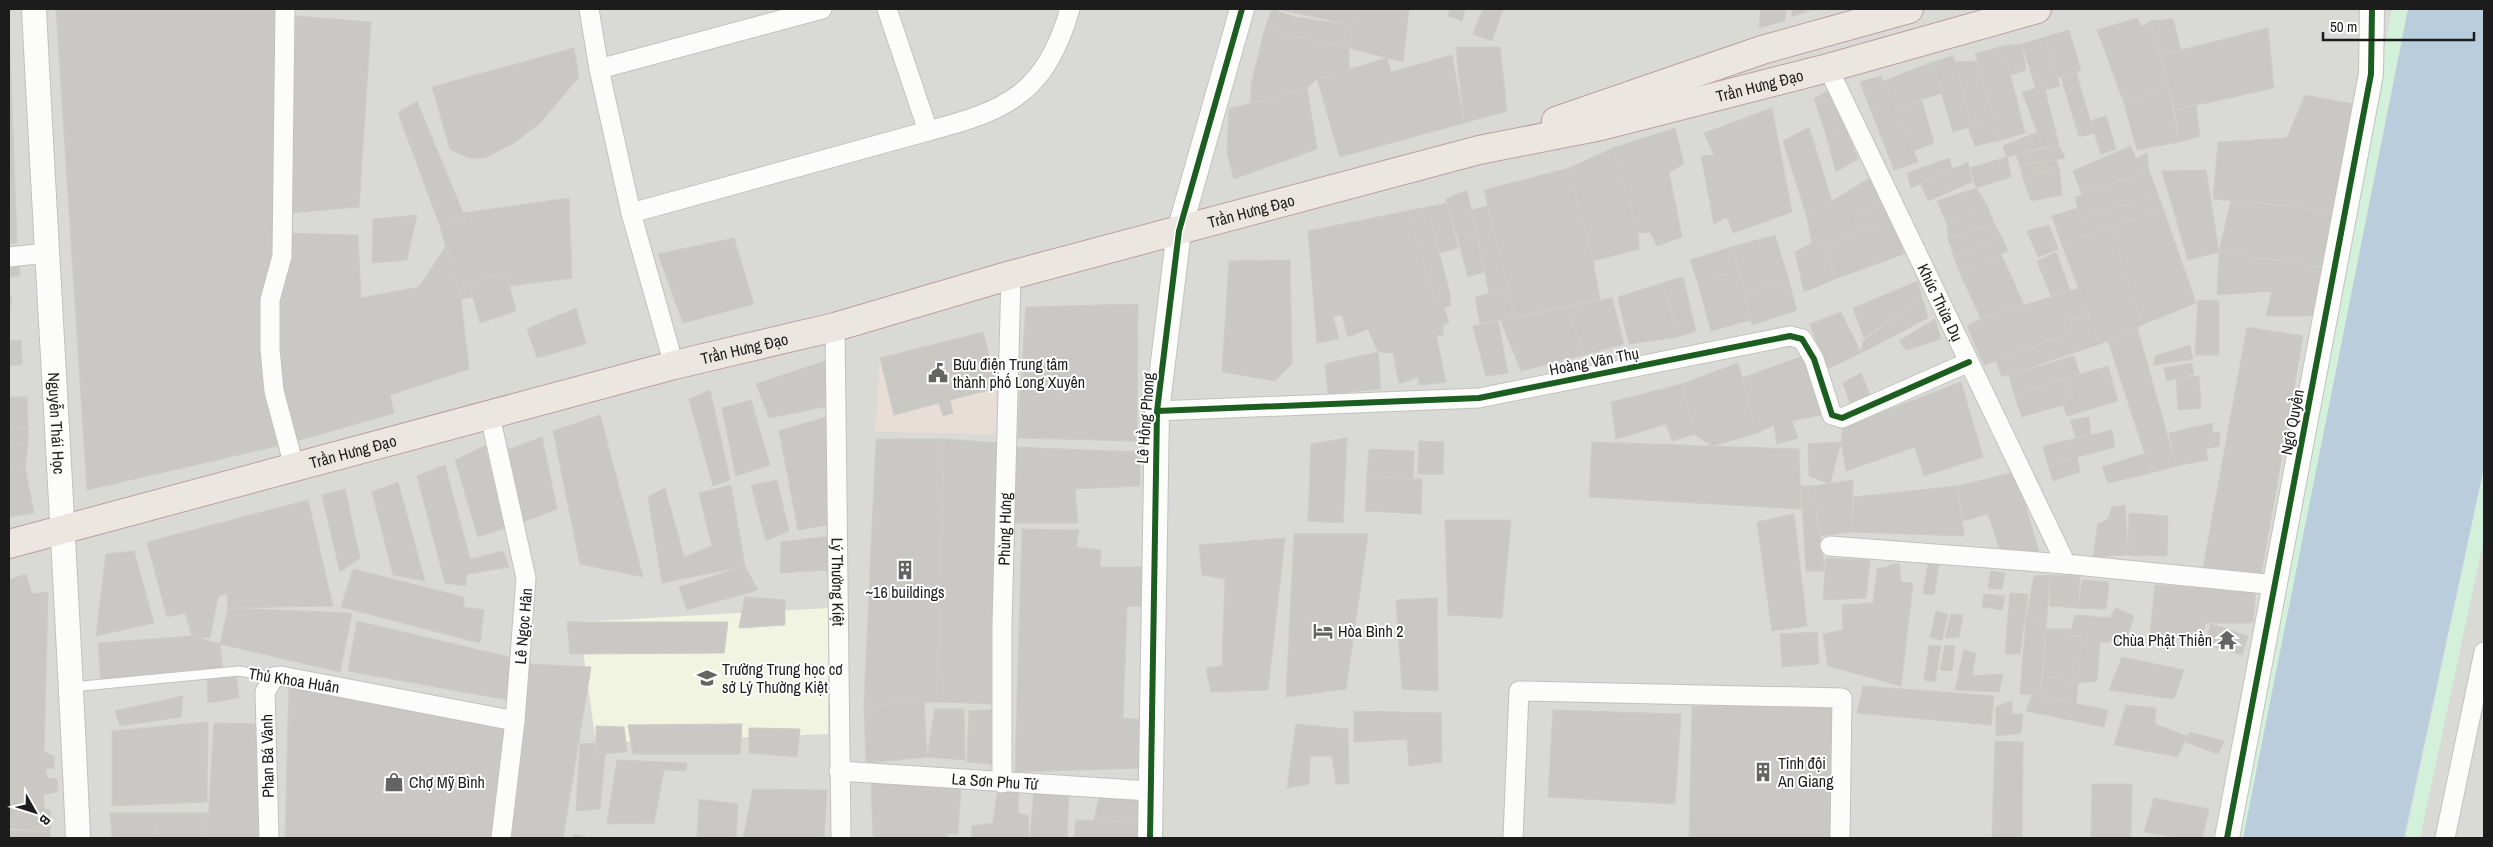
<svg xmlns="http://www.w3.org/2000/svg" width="2493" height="847" font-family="'Archivo Narrow',sans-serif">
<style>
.residential{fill:#d9d9d6}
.commercial{fill:#e8ddd7}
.education{fill:#f0f4e0}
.park{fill:#d3f0da}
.water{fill:#bacddc}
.building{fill:#c9c8c4;stroke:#cdccc6}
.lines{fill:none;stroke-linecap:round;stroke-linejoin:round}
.service-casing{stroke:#c1c1bf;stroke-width:11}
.minor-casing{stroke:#c1c1bf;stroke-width:21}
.tertiary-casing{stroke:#c1c1bf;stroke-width:26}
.trunk-casing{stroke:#bd9fa0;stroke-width:30}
.service{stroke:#fcfcfb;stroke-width:9}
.minor{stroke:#fcfcfb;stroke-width:19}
.tertiary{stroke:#fcfcfb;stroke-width:24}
.trunk{stroke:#ece6e0;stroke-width:28}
.cycleway-casing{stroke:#fff;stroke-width:9}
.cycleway{stroke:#1b5e20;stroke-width:6}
.labels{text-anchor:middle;stroke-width:4;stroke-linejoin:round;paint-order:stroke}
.street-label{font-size:16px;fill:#1c1c1c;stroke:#fff}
.poi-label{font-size:16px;fill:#1c1c1c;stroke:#fff;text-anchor:start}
</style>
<rect width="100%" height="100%" fill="#eaeae5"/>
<path class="residential" d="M9 9H2408L2243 838H9Z
M2484 467V838H2404Z"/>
<path class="commercial" d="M983 332 997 388 996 434 875 432 880 358Z"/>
<path class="education" d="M828 608V734L596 743 579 622Z"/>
<path class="park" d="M2392 9H2408L2243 838H2229Z
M2484 468V538L2420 838H2405Z"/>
<path class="water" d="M2408 9H2484V467L2404 838H2243Z"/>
<path class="building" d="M56 9H281L268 363 286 444 87 490Z
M1272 9 1295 17 1291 35 1265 28Z
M1277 9H1354L1352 25Z
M1354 9H1409L1403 62 1349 48Z
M1450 9H1465L1462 21 1448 16Z
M1483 9H1503L1492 41 1473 34Z
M1761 9H1786L1785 21 1759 28Z
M1792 9H1813L1792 17Z
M296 16 371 22 359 207 289 213Z
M1295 17 1352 25 1349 48 1291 35Z
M2137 18 2142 27 2150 21 2169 86 2124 103 2097 30Z
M2173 19 2181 51 2161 55 2150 21Z
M9 25 17 243 9 244Z
M1265 28 1349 48V69L1317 79 1307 88 1251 103V85Z
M2268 28 2274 88 2175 110 2161 55Z
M2069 30 2081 70 2058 78 2045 37Z
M2045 37 2060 86 2045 90 2044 86 2036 89 2022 44Z
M2022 44 2026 70 2010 75 2003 46Z
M2003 46 2025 133 2001 140 1975 54Z
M1456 47H1500L1507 111 1464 123Z
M574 48 579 77 540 123 514 143 485 158H468L450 149 432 87Z
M1452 55 1464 123 1340 157 1317 79 1387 58 1391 72Z
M1953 56 1972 126 1953 132 1932 62Z
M1976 61 1994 117 1972 126 1955 62Z
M1932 62 1942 93 1896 108 1884 81Z
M2076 72 2094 133 2079 137 2061 77Z
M1881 76 1892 99 1871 111 1860 82Z
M2044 86 2045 90 2059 145 2043 147 2022 92Z
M2169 86 2179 142 2137 150 2124 103Z
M1307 88 1317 149 1234 179 1227 154 1229 109Z
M1830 89 1846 130 1827 138 1814 99Z
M2305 95 2359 105 2336 211 2213 199 2218 142 2287 138Z
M1892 99 1918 162 1894 170 1871 111Z
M417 101 463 213 466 220 440 226 398 113Z
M1922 101 1934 143 1913 151 1896 108Z
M2196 105 2200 136 2179 142 2175 110Z
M1772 108 1792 212 1733 233 1727 217 1714 224 1701 156 1714 155 1704 133Z
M2106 116 2116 149 2101 154 2090 121Z
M1994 117 2001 140 1975 146 1968 127Z
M1809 127 1832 201 1806 214 1783 141Z
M1675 128 1684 164 1669 172 1682 237 1657 246 1650 232 1638 233 1613 148Z
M1846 130 1858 159 1836 172 1827 138Z
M2037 132 2043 147 2007 157 2003 146Z
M2059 145 2065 158 2020 166 2016 155Z
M2131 146 2136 159 2147 153 2149 171 2082 194 2073 171Z
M1613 148 1638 233 1639 249 1593 261 1569 168Z
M2007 157 2011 177 1976 188 1970 168Z
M1949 158 1953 170 1911 188 1907 173Z
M2056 159 2059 168 2023 178 2020 166Z
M1968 162 1972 182 1928 201 1921 184Z
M1569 168 1593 261 1600 299 1514 317 1484 190Z
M2059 168 2062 195 2031 201 2023 178Z
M2206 170 2219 252 2188 260 2162 171Z
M2149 171 2158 195 2080 218 2075 197Z
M1878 173 1889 200 1854 215 1859 232 1825 245 1822 238 1812 243 1806 214 1832 201Z
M1976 188 1987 205 1947 224 1937 201Z
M1467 190 1476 232 1457 236 1446 199Z
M2158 195 2163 208 2062 245 2052 216 2078 208 2080 218Z
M569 198 572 278 510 286 506 272 469 283 473 297 461 299 440 226 466 220 463 213Z
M1889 200 1893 220 1859 232 1854 215Z
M2231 200 2336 211 2324 267 2219 252Z
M1447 203 1458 248 1440 253 1427 207Z
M1987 205 1994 223 1948 239 1947 224Z
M1487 206 1508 289 1489 293 1472 210Z
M1427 207 1450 294 1435 298 1407 211Z
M2163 208 2196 303 2142 325 2111 227Z
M1407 211 1435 298 1450 294 1451 305 1444 308 1449 322 1443 325V335H1436L1446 382 1419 385 1418 377 1399 384 1393 353 1378 352 1368 329 1348 337 1342 315 1333 316 1339 339 1317 343 1308 231Z
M417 215 407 260 372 263 373 219Z
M1893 220 1904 254 1835 279 1825 245Z
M1994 223 2002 238 1954 257 1948 239Z
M2049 225 2058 249 2038 257 2027 231Z
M2111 227 2142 325 2100 344 2062 245Z
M1476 232 1484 272 1468 277 1457 236Z
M285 233 358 235 361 298 419 287 446 246 461 299 469 369 390 395 394 413 286 444 268 363Z
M1775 235 1788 278 1745 294 1732 247Z
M734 238 754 304 683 323 658 254Z
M1822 238 1835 279 1804 292 1795 252Z
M2002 238 2008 251 1960 273 1954 257Z
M1732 247 1740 270 1698 283 1690 260Z
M2056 252 2070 290 2051 296 2037 261Z
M2219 252 2324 267 2312 316H2266L2272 291 2217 295Z
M2001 254 2024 305 1981 319 1960 273Z
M9 260 19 264 20 276 9 277Z
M1290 260 1292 364 1275 381 1222 372 1229 261Z
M1740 270 1750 320 1711 331 1698 283Z
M506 272 516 311 480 323 469 283Z
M1683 277 1696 331 1678 337 1662 283Z
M1788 278 1797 310 1752 325 1745 294Z
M1918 281 1922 297 1864 338 1853 308Z
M1662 283 1678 337 1629 344 1618 297Z
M2079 288 2091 319H2065L2066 334 1984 365 1967 326 1981 319Z
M1508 289 1514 318 1480 323 1475 297Z
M1922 297 1928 318 1861 353 1863 341Z
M9 298H12L9 316Z
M1612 298 1624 344 1584 355 1567 307Z
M2198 300 2219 301V355H2195Z
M1138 304 1137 441 1017 438 1026 307Z
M1567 307 1584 355 1521 371 1501 321Z
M576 308 586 344 537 358 527 329Z
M1841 312 1861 353 1827 369 1810 324Z
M1935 319 1941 339 1906 350 1899 341Z
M2065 319H2091L2100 344 2002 377 1996 361 2066 334Z
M1498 321 1508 373 1486 376 1473 326Z
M2137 327 2176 466 2151 473 2108 341Z
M2247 327 2303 336 2261 576 2203 568Z
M983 332 997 388 950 400 953 413 943 416 939 403 894 415 880 358Z
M21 340 22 364 9 366V341Z
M2190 345 2193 359 2154 365 2155 356Z
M1378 352 1381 389 1328 394 1325 364Z
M1803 356 1821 415 1792 421 1798 438 1777 444 1774 425 1757 433 1742 378Z
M2074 356 2080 375 2014 394 2009 375Z
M825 361 829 406 769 418 756 384Z
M1738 363 1757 433 1712 446 1694 434 1682 384Z
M2192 363 2194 374 2167 381 2164 368Z
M2108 366 2118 401 2067 416 2062 402 2073 398 2067 378Z
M1861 373 1871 398 1850 403 1843 383Z
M2199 376 2201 408 2178 410 2176 378Z
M2067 378 2073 398 2062 402 2063 405 2022 417 2014 394Z
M1961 382 1983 457 1924 476 1915 447 1846 471 1841 442 1843 427Z
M1682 384 1694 434 1672 441 1666 424 1616 439 1611 402Z
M710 390 730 480 713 486 689 399Z
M9 397H27L28 428 9 427Z
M751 400 770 465 736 476 722 408Z
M600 415 643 577 580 564 553 431Z
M833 415 834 472 826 477 834 524 798 530 779 431Z
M2089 417 2091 435 2076 438 2070 420Z
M2213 423 2212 433 2220 432 2219 446 2206 449 2208 460 2176 466 2169 433Z
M9 427 28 428V444L9 443Z
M2112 430 2115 447 2048 465 2043 446Z
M542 437 557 509 520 523 501 452Z
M1347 438 1343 523 1308 521 1311 444Z
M876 439H944L937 702 864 705Z
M944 439 1000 443 996 704 937 702Z
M1419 441 1444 442 1443 474H1418Z
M1592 442 1799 449 1801 509 1589 497Z
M1841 442 1830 484 1809 476 1808 444Z
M9 443 28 444 25 467H9Z
M485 446 505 528 478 537 455 460Z
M1015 447 1140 452V486L1075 489 1078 523H1011Z
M1369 449 1414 451 1413 479 1367 477Z
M2149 452 2151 473 2108 483 2102 467Z
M2077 457 2080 472 2053 481 2048 465Z
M445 465 470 559 503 551 509 567 467 574 466 586 445 583 417 476Z
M9 467H25L34 513 9 517Z
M2016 472 2039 552 2001 553 1988 514 1963 521 1957 486Z
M1367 477 1422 479 1421 514 1365 511Z
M777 480 789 531 766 541 751 485Z
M1853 480 1852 532 1819 536 1814 486Z
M398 482 425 581 393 575 372 492Z
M731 485 745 566 662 583 648 497 665 488 684 557 712 546 699 493Z
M1801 486H1814L1825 571H1806Z
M1957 486 1964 536 1852 532 1854 497Z
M345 489 360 558 340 572 322 495Z
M308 500 333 606 228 608 227 593 218 597 210 638 192 636 185 613 167 617 147 542Z
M2125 505 2128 555 2093 557 2098 524 2108 519 2112 507Z
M2129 513 2168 516 2167 556 2128 555Z
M1794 514 1807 626 1772 631 1757 522Z
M1445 520H1511L1502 618 1448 615Z
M1022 529 1079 530 1076 547 1101 550 1100 567H1149L1148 607 1127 606 1123 718 1148 720 1144 768 1015 772Z
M1294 534H1368L1346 689 1286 697Z
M829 536V570L780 573 781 542Z
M1285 538 1268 690 1211 692 1206 668 1222 666 1225 579 1202 575 1199 545Z
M134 551 154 623 96 636 106 554Z
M1826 558 1870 560 1866 598 1823 600Z
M1899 563 1901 582 1913 583 1901 686 1828 666 1823 634 1843 630 1842 605 1873 603 1877 569Z
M1928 563 1939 565 1934 595 1923 594Z
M745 566 758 590 687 610 679 587Z
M353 569 464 597V607L484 610 480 643 341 607Z
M1991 571 2005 573 2002 589 1988 588Z
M26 574 32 594 48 592 44 752 54 756V768L45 769 48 778 57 779 58 792 44 794V809L51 810 50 832 9 828V580Z
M2050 575 2080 576 2078 608 2050 606Z
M2050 575 2047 616 2026 618 2034 576Z
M2082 580 2109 582 2106 609 2078 608Z
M2155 585 2256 590 2253 623H2206L2199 644 2150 633Z
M2010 593 2028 594 2020 654H2005Z
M1984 594 2005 596 2002 610 1982 607Z
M745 597 785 600V625L739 628Z
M1437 598 1438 691 1402 689 1396 600Z
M228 608 352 613 340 672 220 644Z
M2116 608 2134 616 2126 642H2100L2097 681 2078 683 2081 635 2069 637 2075 615 2110 618Z
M1936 611 1948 614 1942 640 1930 637Z
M1951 614 1963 615 1959 637 1945 638Z
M2047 616 2040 696 2020 694 2026 618Z
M357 621 513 658 508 700 348 671Z
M567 622H728L724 653 570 654Z
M2211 624 2248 636 2242 655 2205 644Z
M2046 629H2071L2069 637 2081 635 2078 683 2043 676Z
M1817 632 1819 664 1782 667 1780 634Z
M192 636 220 644 223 672 101 681 98 643Z
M1929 645 1941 646 1935 682 1924 680Z
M1945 645 1955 646 1952 671 1940 670Z
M1964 650 1976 653 1972 676 2003 674 1999 692 1955 690Z
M2122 657 2184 670 2174 699 2109 690Z
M529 664 591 667 563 838H511Z
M236 672 239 698 208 703 207 677Z
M2043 676 2078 683 2076 704 2040 696Z
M289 684 509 726 495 837 285 838Z
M1863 686 1994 696 1991 725 1857 713Z
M2032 695 2108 710 2104 727 2026 711Z
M183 696 181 717 120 726 115 711Z
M2012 701V714H2023L2021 733 1996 736V707Z
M924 702 927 757 866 763 864 705Z
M1836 704 1834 838H1689L1692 706Z
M2126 705 2156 708 2155 724 2187 736 2178 757 2114 745Z
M935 709H964L965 760 927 757Z
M998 709 1001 765 967 762 969 711Z
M1553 710 1681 714 1675 804 1548 797Z
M1354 711 1441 713 1442 762 1409 766 1407 739 1354 742Z
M208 722 207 802 112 806V731Z
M214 723 259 724 258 838H207Z
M742 724 740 754H633L628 725Z
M1296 724 1348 729 1349 784H1336L1332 756H1310L1309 784 1287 788Z
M596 726 624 727 627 752 596 754Z
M749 728 800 729 797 757 749 753Z
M2190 732 2224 741 2218 754 2185 742Z
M1995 741 2023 742 2022 838H1992Z
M596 743V754H605L600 809 576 811 580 744Z
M617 760 687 763 686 771 664 770 654 823 607 824Z
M871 780 961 785 958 834H947V838H873Z
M2092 784H2132L2131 838H2091Z
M1101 787 1141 788 1139 823 1094 821Z
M753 789 827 790 824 838H743Z
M1019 790 1018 813 1028 816 1029 838H971L972 826 993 823 997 794Z
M1034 791 1069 792 1067 838H1030Z
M2154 798 2209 809 2202 838H2179L2144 832Z
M699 799 738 804 736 838H697Z
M110 813H154L159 838H112Z
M154 813H208L207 838H159Z
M1076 820 1139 823V838H1074Z
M9 830 50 832 51 838H9Z
M574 834 589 838H573Z"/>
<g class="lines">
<defs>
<path id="service" d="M72 687 239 671 274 677"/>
<g id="minor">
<path d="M285 9 282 256 270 300V349L274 391 294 466"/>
<path d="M589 9 599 69"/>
<path id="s1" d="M1828 68 2066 564"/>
<path d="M928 131C1009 110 1045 93 1070 9"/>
<path d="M631 213 928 131 887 9"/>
<path d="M9 257 46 253"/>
<path id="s2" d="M835 327 841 838"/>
<path d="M674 365 631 213 599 69 822 9"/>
<path d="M1157 411 1479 398 1790 336 1802 339 1814 359 1832 415 1842 418 1969 362"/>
<path d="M490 416 526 578 515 721 501 838"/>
<path d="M1830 546 2066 564 2276 585"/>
<path id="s3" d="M839 771 1150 791"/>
<path id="s4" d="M1002 783V625L1011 275"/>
<path d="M269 838 265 692 274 677 281 676 515 721"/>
<path d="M1513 838 1519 691 1842 698 1840 838"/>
<path d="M2445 838 2484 652"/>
</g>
<g id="tertiary">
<path id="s5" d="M34 9C48 285 66 562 78 838"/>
<path d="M1150 838 1157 411 1179 231 1242 9"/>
<path d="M2227 838 2371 74 2372 9"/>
</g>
<g id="trunk">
<path d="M1556 121 1762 50 1909 9"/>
<path id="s6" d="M9 544 674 365 835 327 1011 275 1479 150 1601 126 1828 68 2037 9"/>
</g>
</defs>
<use href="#service" class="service-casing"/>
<use href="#minor" class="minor-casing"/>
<use href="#tertiary" class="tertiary-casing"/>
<use href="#trunk" class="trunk-casing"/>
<use href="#service" class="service"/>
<use href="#minor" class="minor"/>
<use href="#tertiary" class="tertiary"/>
<use href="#trunk" class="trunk"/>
<defs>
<path id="cycleway" d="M1157 411 1479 398 1790 336 1802 339 1814 359 1832 415 1842 418 1969 362
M1150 838 1157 411 1179 231 1242 9
M2227 838 2371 74 2372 9"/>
</defs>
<use href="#cycleway" class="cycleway-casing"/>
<use href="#cycleway" class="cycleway"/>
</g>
<defs>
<symbol id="civic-bare" viewBox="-9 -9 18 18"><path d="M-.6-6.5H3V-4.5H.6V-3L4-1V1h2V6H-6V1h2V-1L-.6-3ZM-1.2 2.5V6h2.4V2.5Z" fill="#646462" stroke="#fff" stroke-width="2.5" paint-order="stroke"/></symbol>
<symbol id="building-bare" viewBox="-9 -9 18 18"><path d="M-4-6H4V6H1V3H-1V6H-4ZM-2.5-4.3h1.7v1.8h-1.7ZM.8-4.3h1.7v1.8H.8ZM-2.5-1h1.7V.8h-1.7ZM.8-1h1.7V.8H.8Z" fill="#646462" stroke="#fff" stroke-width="2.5" paint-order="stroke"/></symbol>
<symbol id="hotel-bare" viewBox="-9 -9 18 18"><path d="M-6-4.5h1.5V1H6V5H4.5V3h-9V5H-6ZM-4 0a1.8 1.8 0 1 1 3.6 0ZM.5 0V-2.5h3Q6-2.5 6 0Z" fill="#646462" stroke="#fff" stroke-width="2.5" paint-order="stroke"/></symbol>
<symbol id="temple-bare" viewBox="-9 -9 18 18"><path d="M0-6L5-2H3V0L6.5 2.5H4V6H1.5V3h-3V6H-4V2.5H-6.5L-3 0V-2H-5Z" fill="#646462" stroke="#fff" stroke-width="2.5" paint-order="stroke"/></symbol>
<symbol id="school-bare" viewBox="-9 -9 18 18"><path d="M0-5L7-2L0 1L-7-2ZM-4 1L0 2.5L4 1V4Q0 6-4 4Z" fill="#646462" stroke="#fff" stroke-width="2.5" paint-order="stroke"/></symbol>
<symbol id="shop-bare" viewBox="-9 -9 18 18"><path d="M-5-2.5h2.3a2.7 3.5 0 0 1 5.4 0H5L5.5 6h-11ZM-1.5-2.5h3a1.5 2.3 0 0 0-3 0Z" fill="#646462" stroke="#fff" stroke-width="2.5" paint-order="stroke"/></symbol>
</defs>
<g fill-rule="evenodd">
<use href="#civic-bare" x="924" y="359" width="28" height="28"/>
<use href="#building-bare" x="891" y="556" width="28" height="28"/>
<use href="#hotel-bare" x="1309" y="617" width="28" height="28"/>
<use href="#temple-bare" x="2213" y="626" width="28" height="28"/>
<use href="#school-bare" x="693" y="664" width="28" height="28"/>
<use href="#building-bare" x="1749" y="758" width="28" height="28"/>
<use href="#shop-bare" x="380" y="768" width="28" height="28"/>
</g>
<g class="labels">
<g class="street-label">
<text dy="6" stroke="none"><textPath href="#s6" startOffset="1810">Trần Hưng Đạo</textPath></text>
<text dy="6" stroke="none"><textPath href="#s6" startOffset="1286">Trần Hưng Đạo</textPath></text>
<text dy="6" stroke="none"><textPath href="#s1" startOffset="260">Khúc Thừa Dụ</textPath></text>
<text dy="6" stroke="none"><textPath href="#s6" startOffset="761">Trần Hưng Đạo</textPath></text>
<text transform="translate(1594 361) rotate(-11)" y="6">Hoàng Văn Thụ</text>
<text transform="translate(1145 418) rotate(-86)" y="6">Lê Hồng Phong</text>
<text transform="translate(2292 422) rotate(-79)" y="6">Ngô Quyền</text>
<text dy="6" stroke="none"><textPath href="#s5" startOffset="415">Nguyễn Thái Học</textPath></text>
<text dy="6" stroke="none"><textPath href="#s6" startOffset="356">Trần Hưng Đạo</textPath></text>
<text dy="6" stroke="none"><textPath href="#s4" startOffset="254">Phùng Hưng</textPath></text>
<text dy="6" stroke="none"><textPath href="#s2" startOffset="255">Lý Thường Kiệt</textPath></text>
<text transform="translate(523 626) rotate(-85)" y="6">Lê Ngọc Hân</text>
<text transform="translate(294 680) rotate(9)" y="6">Thủ Khoa Huân</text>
<text transform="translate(267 756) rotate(-91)" y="6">Phan Bá Vành</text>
<text dy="6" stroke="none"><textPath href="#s3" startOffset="156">La Sơn Phu Tử</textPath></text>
</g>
<g class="poi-label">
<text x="953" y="370">Bưu điện Trung tâm<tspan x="953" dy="18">thành phố Long Xuyên</tspan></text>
<text x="905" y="598" text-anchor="middle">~16 buildings</text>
<text x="1338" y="637">Hòa Bình 2</text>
<text x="2212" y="646" text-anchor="end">Chùa Phật Thiền</text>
<text x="722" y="675">Trường Trung học cơ<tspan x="722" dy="18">sở Lý Thường Kiệt</tspan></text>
<text x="1778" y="769">Tỉnh đội<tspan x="1778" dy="18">An Giang</tspan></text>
<text x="409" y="788">Chợ Mỹ Bình</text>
</g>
</g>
<rect width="2493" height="847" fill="none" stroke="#1c1c1c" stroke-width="20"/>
<g transform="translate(35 812) rotate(129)" stroke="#ffffff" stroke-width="4" paint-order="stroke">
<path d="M0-4L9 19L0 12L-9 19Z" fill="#1c1c1c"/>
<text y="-8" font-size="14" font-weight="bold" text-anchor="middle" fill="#1c1c1c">B</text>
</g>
<path d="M2323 32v8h151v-8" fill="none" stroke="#1c1c1c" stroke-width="2.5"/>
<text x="2330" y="32" font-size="15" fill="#1c1c1c" stroke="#ffffff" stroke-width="4" paint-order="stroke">50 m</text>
</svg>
